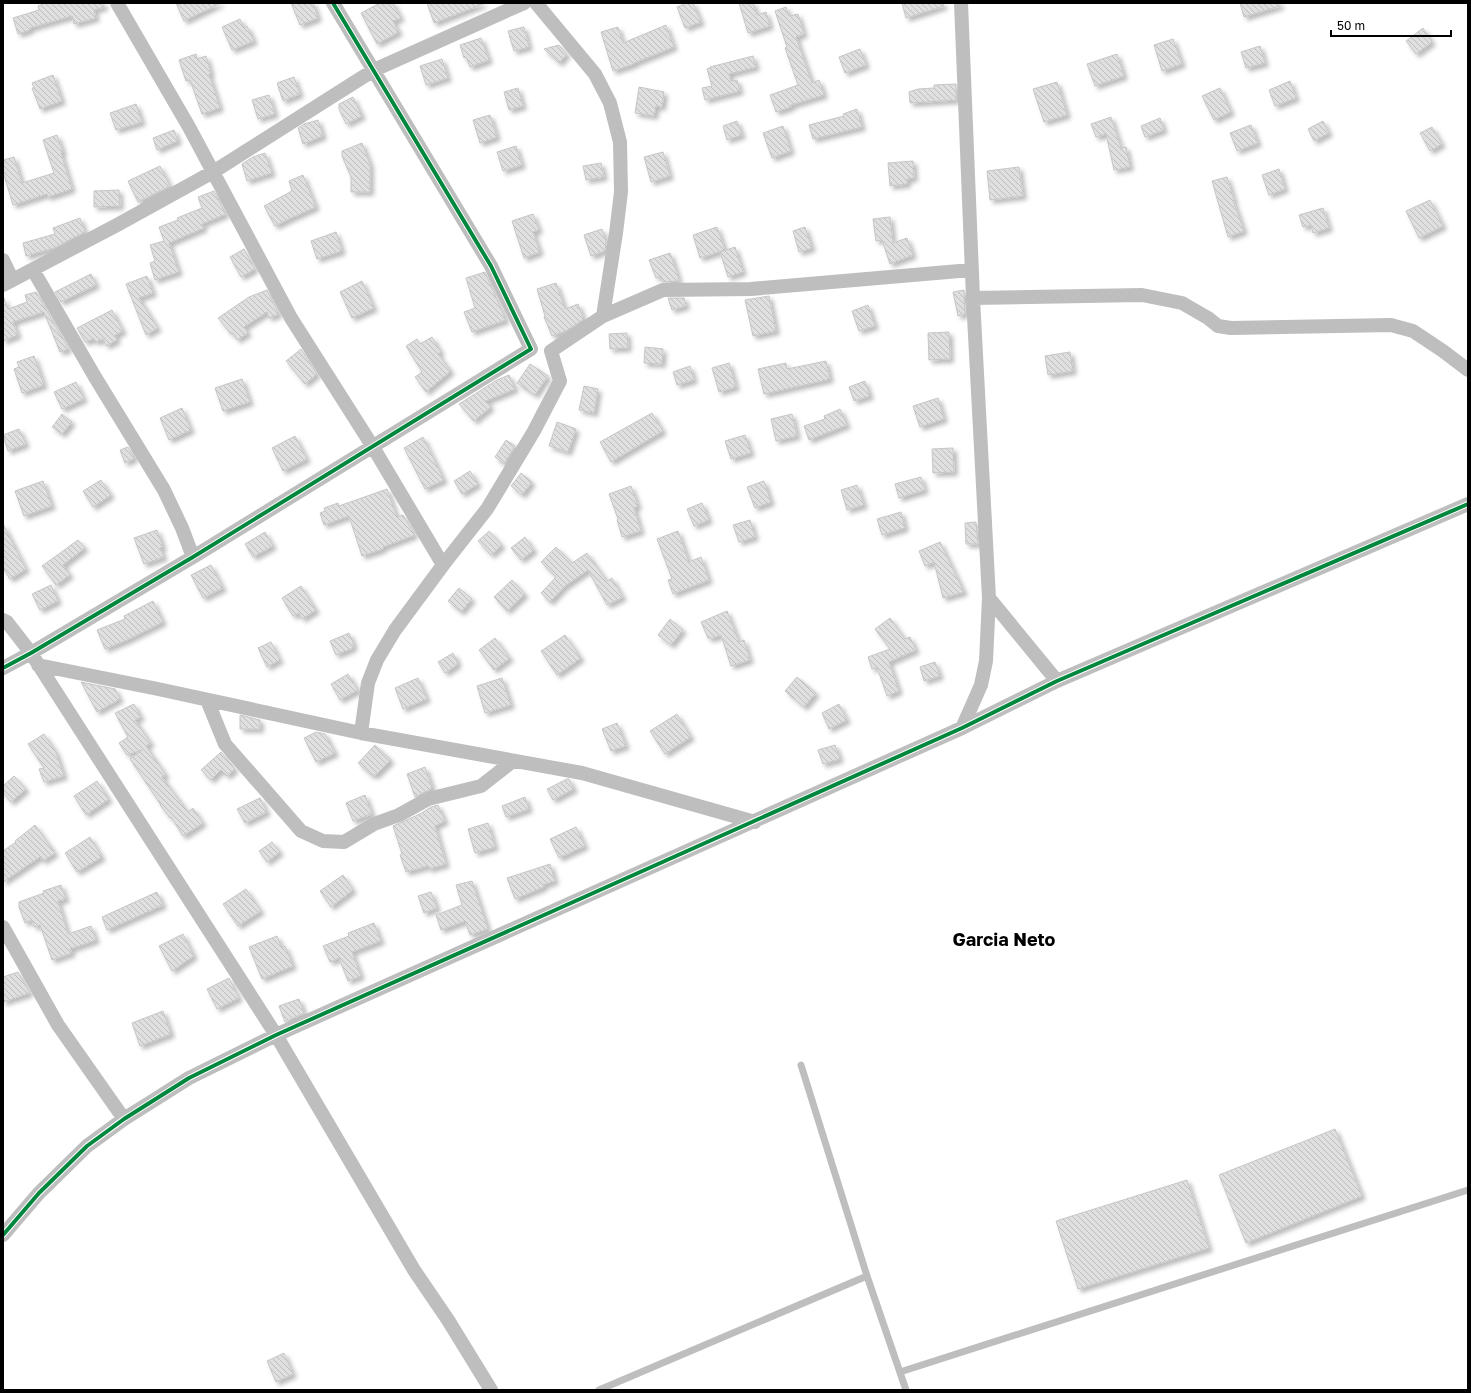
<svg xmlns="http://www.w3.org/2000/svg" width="1471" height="1393" font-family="'Golos Text',sans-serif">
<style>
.building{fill:url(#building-back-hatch);stroke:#c6c6c6;filter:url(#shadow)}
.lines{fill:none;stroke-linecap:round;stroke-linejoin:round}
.service{stroke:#bebebe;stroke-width:7}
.minor{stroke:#bebebe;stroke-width:14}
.cycleway-casing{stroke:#fff;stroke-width:6}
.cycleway{stroke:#00873e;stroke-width:4}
.labels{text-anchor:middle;stroke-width:3;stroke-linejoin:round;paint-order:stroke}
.district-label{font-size:18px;font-weight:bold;fill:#000;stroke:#fff}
</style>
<defs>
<pattern id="building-back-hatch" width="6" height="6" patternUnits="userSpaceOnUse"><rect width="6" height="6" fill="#dfdfdf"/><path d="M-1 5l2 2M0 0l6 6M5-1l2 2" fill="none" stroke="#bebebe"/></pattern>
<filter id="shadow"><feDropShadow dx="3.5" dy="3.5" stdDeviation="2" flood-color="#0004"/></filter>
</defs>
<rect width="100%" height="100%" fill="#fff"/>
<path class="building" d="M46 3H104V7L94 10 96 18 74 24 72 16 30 28V30L18 34 13 18 39 10 38 6Z
M176 3H221L184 21Z
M291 3H313L318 18 300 25Z
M380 3H393L401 18 393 21 399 32 377 44 361 13Z
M427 3H483V4L434 23Z
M687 3H693L701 22 685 28 677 7Z
M739 3H753L757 15 766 12 770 26 748 33Z
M902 3H943L944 6 906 18Z
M1240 3H1280V6L1244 17Z
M786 7 789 16 798 14 804 34 796 37 812 83 819 80 824 95 791 105V107L776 112 770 95 798 85 785 48 787 47 775 11Z
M240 19 244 28 247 26 254 41 232 50 222 27Z
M666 25 674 47 634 63V64L613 71 601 32 618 27 623 43Z
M524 27 529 47 514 51 508 31Z
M1423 28 1432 42 1416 54 1406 41Z
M481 38 489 60 470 67 466 57 464 58 460 45Z
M1173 39 1182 64 1162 71 1154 45Z
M559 45 567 54 559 63 544 49Z
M1260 46 1265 63 1246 68 1241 52Z
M860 49 866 65 845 73 839 57Z
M196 54 197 59 206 56 211 73 209 74 220 108 202 114 190 80 186 81 179 60Z
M1117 54 1124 76 1095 86 1087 64Z
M753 56 756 67 729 74 731 81 737 80 740 91 705 100 702 88 712 86 707 69 710 68V67Z
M442 59 448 78 426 85 420 66Z
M53 75 62 101 40 109 32 88H34L32 83Z
M294 77 300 94 283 101 277 83Z
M1290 81 1296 98 1275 106 1269 90Z
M1057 82 1067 115 1044 122 1033 89Z
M956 84V100L910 103 909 92 918 89 934 88V85Z
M639 87 664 92 662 107 656 106 654 116 635 113Z
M518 88 523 106 509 110 504 92Z
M1220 88 1231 112 1214 120 1202 96Z
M269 95 275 114 258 119 252 100Z
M353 97 362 116 346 124 339 109V104Z
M136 104 142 122 116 130 110 113Z
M857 109 862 127 813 139 809 125 844 116 843 114Z
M490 115 497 137 480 143 473 120Z
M1111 117 1121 148 1126 147 1130 167 1114 170 1106 134 1096 137 1091 124Z
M1160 118 1164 130 1145 137 1141 126Z
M318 120 323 136 303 144 298 128 304 124Z
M737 121 742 135 727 140 723 126Z
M1323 121 1329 133 1314 141 1308 129Z
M1251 125 1258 143 1237 151 1230 133Z
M783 126 791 151 772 158 763 133Z
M1432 127 1442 144 1430 151 1420 133Z
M174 130 178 141 157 150 153 138Z
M57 135 63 152 61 153 72 189 48 197 47 194 13 205 3 172V160L14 157 22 183 54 173 43 140Z
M362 143 370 164V192H351V177L342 156V151Z
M516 146 522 165 503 171 497 152Z
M663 152 670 176 651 182 644 157Z
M265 153 272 173 247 181 242 164 253 157Z
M913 161 914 178 907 179V184L890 186 888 163Z
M601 163 604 177 586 180 583 166Z
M160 166 170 186 138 202 128 181Z
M1019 167 1023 196 990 200 987 171Z
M1279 169 1285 189 1269 195 1262 175Z
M303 175 316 207 291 218 275 226 264 206 292 191 289 181Z
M1227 177 1234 200H1233L1244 231 1228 237 1212 181Z
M119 190 120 206 94 207V191Z
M214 191 226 214 202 224 204 228 169 243 179 272 155 280 150 263 155 261 150 245 164 241 159 227 178 220 177 218 202 208 198 197Z
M1430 200 1443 226 1419 238 1406 211Z
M1323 208 1329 228 1313 233 1311 225 1303 227 1299 215Z
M533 214 539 230 533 232 540 252 524 258 512 221Z
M890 217 893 243 907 238 913 255 890 264 882 240 876 241 873 219Z
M80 218 85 232 54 248 26 256 23 243 55 234 53 228Z
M717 227 725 250 700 258 693 235Z
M805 227 812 248 799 252 793 231Z
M602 229 606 241 605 251 591 256 584 235Z
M336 232 342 251 317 259 311 241Z
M735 247 743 272 728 277 720 252Z
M244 249 255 269 241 277 230 257Z
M670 253 676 270 679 281 663 282 661 276 656 278 649 260Z
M485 272 506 320 472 332 464 312 475 308 466 278Z
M91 274 96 285 61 302 55 292Z
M147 276 153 293 139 298 158 328 146 335 126 284Z
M362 281 374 308 352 318 340 292Z
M556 283 565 309 578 304 584 319 566 331 552 336 544 317 545 316 537 289Z
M267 290 279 314 269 318 267 312 244 327 248 333 237 340 233 333 231 334 218 318 249 297Z
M964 290 965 314 958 316 953 292Z
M36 292 69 349 60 352 44 312 13 322 18 335 3 341V298H4L8 309 27 302 25 295Z
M769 296 776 331 753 336 745 300Z
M668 298H684L686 306 672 310Z
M868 305 875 326 859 331 852 311Z
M112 310 123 331 115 335 117 340 106 346 103 339 96 342 94 339 85 342 77 328Z
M949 332 950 359 929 360 928 333Z
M627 333 628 348 610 349 609 334Z
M432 337 441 352 438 354 451 371 426 392 415 377 422 372 406 346 417 339 420 344Z
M645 347 663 349 662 364 644 363Z
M301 349 317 374 305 384 286 361Z
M1070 352 1073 371 1048 375 1045 356Z
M34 356 44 385 22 393 14 369 19 367 17 362Z
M826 361 830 379 764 394 758 369 786 363 787 369Z
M729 363 736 387 719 392 712 368Z
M530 364 548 376 535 395 517 383Z
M690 366 694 380 677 385 673 372Z
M509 375 515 389 486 401 491 407 474 421 459 404 497 380Z
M242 379 250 402 223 411 215 388Z
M865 381 870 396 854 401 849 387Z
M76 382 84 399 62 409 54 392Z
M584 386 598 389 594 413 579 410Z
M938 398 944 419 920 427 913 406Z
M182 408 191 430 169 440 160 418Z
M840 409 847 425 809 440 804 426 825 419 824 416Z
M652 413 663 431 611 462 600 442Z
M62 414 72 422 62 434 52 427Z
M792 414 797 436 776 441 771 419Z
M557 422 576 429 568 452 549 446Z
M19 429 26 444 8 451 3 435Z
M745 435 751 453 731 459 725 441Z
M295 436 307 459 283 471 272 448Z
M423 437 444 480 425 489 404 448Z
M506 440 515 446 504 464 495 457Z
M128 447 135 458 125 463 120 450Z
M953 448 954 472 933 473 932 449Z
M470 471 478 484 462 494 454 481Z
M521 473 532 482 522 495 511 486Z
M921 477 925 490 899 498 895 484Z
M101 480 111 495 93 507 83 491Z
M43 481 52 506 24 516 15 491Z
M764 481 771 502 755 508 747 487Z
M857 485 864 505 847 510 841 490Z
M631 486 638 506 634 508 641 531 622 537 617 520 618 519 609 494Z
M387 489 397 517 403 515 415 535 383 547V549L362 556 349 516 324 525 320 513 325 511 324 508 338 503 339 506Z
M702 503 709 520 694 526 687 509Z
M901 512 905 528 882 535 877 519Z
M750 520 755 537 739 542 733 525Z
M976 522 978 544H966L965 523Z
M3 524 26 569 10 579 3 568Z
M157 530 163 547 160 548 164 557 144 564 134 538Z
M489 531 502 545 491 555 478 541Z
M678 531 689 562 701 557 709 580 673 594 668 580 672 579 657 539Z
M265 532 273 546 253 557 245 544Z
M525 537 534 550 521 560 511 548Z
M78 540 85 548 63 565 70 575 56 585 42 566Z
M940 542 964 592 943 598 934 562 925 566 919 551Z
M556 547 572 563 587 553 607 581 612 578 623 597 607 605 588 570 565 586 550 602 541 593 556 577 541 562Z
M211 565 223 588 203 598 191 575Z
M512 580 525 594 507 611 494 597Z
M51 585 58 601 40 610 32 594Z
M301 586 316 610 302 619 299 613 293 616 282 598Z
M459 588 472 599 461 612 448 601Z
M153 601 163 622 127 640 105 649 97 630 125 619 124 616Z
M727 611 739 642 744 640 750 660 731 666 721 635 713 638H708L701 622Z
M890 618 905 639 910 637 916 650 889 662 899 691 887 696 877 667 872 669 868 657 890 649 875 629Z
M670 619 683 630 671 645 658 635Z
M349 633 353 642V648L336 655 330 641Z
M565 635 581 658 557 675 541 651Z
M495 638 510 658 494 670 479 650Z
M271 642 280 660 267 667 258 648Z
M453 653 457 660V665L445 673 438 662Z
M935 662 940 676 924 681 920 667Z
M348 674 358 690 340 700 331 684Z
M797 677 816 693 804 707 785 691Z
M418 678 427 699 403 709 395 688Z
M502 678 511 705 485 713 477 686Z
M81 682 115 689 120 699 97 712Z
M134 704 141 717 135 720 151 743 146 746 166 775 162 777 188 812 193 808 203 823 183 836 171 817 170 818 160 805H161L130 759 142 750 127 755 119 743 128 737 115 713Z
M839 704 847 720 829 729 822 713Z
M677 714 691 737 665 754 650 731Z
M240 715 260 720V729H240Z
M617 723 626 746 611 751 602 729Z
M316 732 325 734 335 753 316 762 304 738Z
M44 734 56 752 64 776 44 782 39 769 44 768 28 744Z
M375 745 391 760 376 775H371L358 763Z
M835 745 840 759 823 764 818 750Z
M221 752 235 769 227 776 221 770 211 780 201 770Z
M425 767 432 787 431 788V789L415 797 407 774Z
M14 776 26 789 11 802 3 793V786Z
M567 779H569L574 789 553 800 547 789Z
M97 781 109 799 86 815 74 796Z
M365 795 372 814 353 821 346 803Z
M525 797 529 809 506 817 502 806Z
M260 798 267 812 245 823 237 809Z
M438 805 445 821 435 826 446 864 429 869 428 866 406 872 400 855 402 854 393 826 420 814 431 807Z
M488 823 495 847 475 853 468 829Z
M35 825 55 853 43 861 40 857 3 882V851L16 842 15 841Z
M576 827 585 846 559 858 550 839Z
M90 837 102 857 77 872 65 853Z
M272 842 280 852 267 862 259 851Z
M550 864 555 881 543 885 544 887 515 899 507 878Z
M343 875 353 890 331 907 320 891Z
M472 881 488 929 470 935 465 921 441 930 436 915 462 905 456 885Z
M61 885 66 899 58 901 68 934 91 926 96 940 70 949 72 953 52 960 40 925 34 927 32 920 25 923 19 907V902L44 893 43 891Z
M246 889 261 911 238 926 223 904Z
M157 892 163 905 107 930 102 917Z
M431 892 437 908 424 913 418 896Z
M374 923 381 941 352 952 361 976 348 981 339 958 330 962 323 946 349 936 348 933Z
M183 934 194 956 172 971 159 946Z
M277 936 282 948 285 946 293 966 262 979 249 947Z
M18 972 30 993 3 1002V977Z
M229 978 239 998 217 1009 207 989Z
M299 999 304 1013 285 1022 279 1006Z
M163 1011 171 1034 140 1046 132 1023Z
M1335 1129 1362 1196 1246 1243 1219 1175Z
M1187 1180 1209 1248 1078 1289 1056 1221Z
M284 1353 293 1374 276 1382 267 1361Z"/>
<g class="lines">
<path class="service" d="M801 1065 867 1276 906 1390
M900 1372 1468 1190
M599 1390 867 1276"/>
<path class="minor" d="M117 3 189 127 291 318 373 447 443 565
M961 3 973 298 989 598 986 661 981 685 962 728
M3 260 12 279
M33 270 95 377 164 490 182 528 193 557
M3 285 117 225 213 172 374 70 524 3
M973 298 1142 295 1182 303 1208 318 1218 326 1231 328 1391 325 1413 331 1443 351 1468 370
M603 316 663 290 751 289 971 270
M989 598 1057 681
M3 620 7 622 31 653 276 1035 414 1270 448 1320 491 1390
M38 665 158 689 361 733 582 773 755 822
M3 668 31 653 193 557 531 349 491 266 333 3
M207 700 225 744 301 831 323 841 344 842 374 824 399 815 428 799 481 786 513 761
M361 733 368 683 377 660 395 630 443 565 487 509 534 431 560 381 551 351 603 316 616 233 621 192 620 142 610 103 595 74 536 3
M3 927 58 1025 124 1119
M3 1235 39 1193 87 1146 124 1119 189 1078 276 1035 962 728 1057 681 1468 504"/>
<defs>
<path id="cycleway" d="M3 668 31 653 193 557 531 349 491 266 333 3
M3 1235 39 1193 87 1146 124 1119 189 1078 276 1035 962 728 1057 681 1468 504"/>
</defs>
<use href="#cycleway" class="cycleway-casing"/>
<use href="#cycleway" class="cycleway"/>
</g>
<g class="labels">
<g class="district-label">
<text x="1004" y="946">Garcia Neto</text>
</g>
</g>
<rect width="1471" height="1393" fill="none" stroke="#000000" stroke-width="8"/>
<path d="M1331 30v6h120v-6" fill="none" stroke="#000000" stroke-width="2"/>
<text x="1337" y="30" font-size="12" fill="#000000" stroke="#ffffff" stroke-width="3" paint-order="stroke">50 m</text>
</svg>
